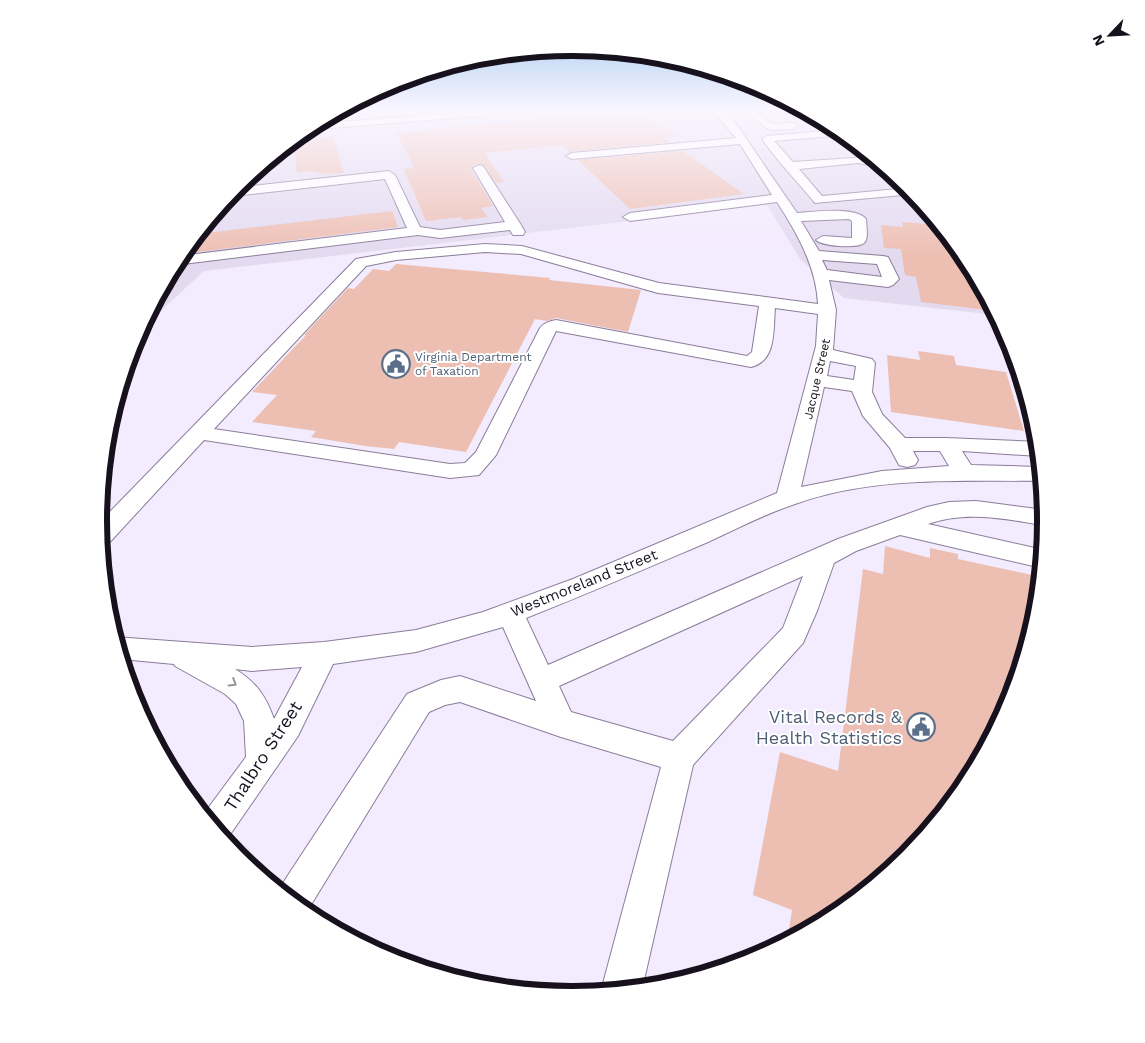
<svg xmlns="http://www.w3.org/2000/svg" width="1145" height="1043" font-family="'Work Sans',sans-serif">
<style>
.built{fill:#e3daf0}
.building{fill:#edbfb3}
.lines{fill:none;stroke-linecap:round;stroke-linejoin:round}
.minor-casing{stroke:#8a7d9a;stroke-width:2}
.minor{fill:#fff;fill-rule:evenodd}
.oneway{stroke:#969499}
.labels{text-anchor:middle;stroke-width:4;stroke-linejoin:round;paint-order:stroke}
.far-service-label{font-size:12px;fill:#4e5e75;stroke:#fff;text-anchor:start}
.far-street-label{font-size:12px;fill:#16111c;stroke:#fff}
.street-label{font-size:15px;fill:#16111c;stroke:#fff}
.near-service-label{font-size:18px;fill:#4e5e75;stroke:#fff;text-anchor:end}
.near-street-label{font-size:18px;fill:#16111c;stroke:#fff}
.rim{fill:none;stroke:#16111c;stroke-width:6}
</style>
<rect width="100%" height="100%" fill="#f3ebfe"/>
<path class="built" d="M343 110H802L836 128 908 187 967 258 997 315 844 298 801 260 767 205 204 271 140 330 179 258 238 186 309 127Z"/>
<path class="building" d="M614 111 623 118 647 116 677 136 664 138 670 142 570 152 562 145 484 153 504 182 496 183 483 164 478 163 472 166 471 169 493 206 481 208 488 217 463 220 461 217 426 221 404 169 414 168 397 133Z
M333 137 344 173 326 174 311 171 297 173 294 141Z
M683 151 744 194 630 209 578 160Z
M392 211 398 227 182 254 198 234Z
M902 222 940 225 967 258 995 311 921 302 916 277 905 275 901 249 884 248 881 225 903 227Z
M396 264 550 278 549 280 641 290 628 332 556 318 547 321 535 319 466 452 399 442 394 449 365 446 311 437 316 431 252 422 277 395 252 392 306 335H304L348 288 354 289 373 269 389 271Z
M918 351 954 356 956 365 1006 372 1024 431 891 412 887 355 920 360Z
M885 546 930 558V548L958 554V559L1041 577 1037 614 1010 703 966 785 907 857 836 916 787 942 792 910 753 895 780 752 838 771 863 569 883 574Z"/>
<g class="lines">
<defs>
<path id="minor" d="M487 110H520L515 113 306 130 315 124Z
M712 110H722L734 121 797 213C813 212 855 206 866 219 866 225 869 239 864 243 857 249 821 246 816 240L823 236 852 238V221L849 219 801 221 819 251 883 256 888 257 899 279 893 285 888 287 829 280 836 310 833 350 872 359 875 363 872 392 882 414 905 438H946L1039 442V456L962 451 971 465 1041 467 1043 481C962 481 872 476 795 504 765 514 736 529 708 542 647 568 587 594 526 618L548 665 838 539 927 507 949 502 976 501 1045 510 1046 526C1008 519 966 510 928 524L1044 550 1042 568 900 535 856 551 834 563 817 611 803 643 693 765 642 989 602 993 601 991 661 767 561 737 460 702 445 705 429 712 306 913 279 889 407 694 441 680 460 676 536 701 503 627 416 652 333 664 298 736 225 842 203 815 246 757 244 721 236 704 225 694 175 666 174 664 121 659 115 637 252 647 324 642 416 630 483 612 573 579 777 493 816 346 818 314 775 308C773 329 777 361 751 367L556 331 496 455 479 475 450 478 204 440 109 543 101 545 99 523 356 259 396 252 485 244 522 246 659 283 818 304C816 266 797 233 777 202L630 221 623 217 630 213 772 195 740 144 572 159 566 156 572 153 736 138ZM485 252 521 254 658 293 759 306 752 352 747 356 556 320C550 321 544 323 540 328L476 452 465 463 450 464 214 429 366 266 396 260ZM822 260 877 264 882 277 827 270ZM830 361 856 366 854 380 827 376ZM824 387 852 391 863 416 890 448 899 465 907 467 915 465 918 460 913 451H940L949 466 882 471 801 487ZM803 576 783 628 673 741 571 712 559 686ZM302 667 274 719C266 696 256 682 235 669L252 671Z
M748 110C759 110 764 122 774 124 782 125 791 120 798 126L793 129 770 130 747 114 745 112Z
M835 130 841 132 854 143 834 136 774 141 793 162 868 157 873 158 885 168 858 163 799 169 822 196 909 188 914 194 815 203C797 181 778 162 762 139L767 136Z
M479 165 483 166 521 225 525 232 523 235H513L510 230 440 238 418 235 175 265 180 256 407 228 385 179 242 195 233 192 238 186 242 187 389 171 395 175 420 227 440 230 505 222 473 168Z"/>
</defs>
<use href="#minor" class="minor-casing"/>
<use href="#minor" class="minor"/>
</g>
<defs><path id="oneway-chevron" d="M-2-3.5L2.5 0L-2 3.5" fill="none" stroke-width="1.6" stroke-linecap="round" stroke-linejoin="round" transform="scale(1.25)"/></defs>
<use class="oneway" href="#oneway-chevron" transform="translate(233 683) rotate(32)"/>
<linearGradient id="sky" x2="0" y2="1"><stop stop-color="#94c1ed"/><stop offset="0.43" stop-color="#faf6ff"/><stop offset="1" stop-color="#faf6ff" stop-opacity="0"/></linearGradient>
<rect width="1145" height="256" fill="url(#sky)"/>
<defs>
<symbol id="civic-ring" viewBox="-11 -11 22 22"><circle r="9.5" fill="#fff" stroke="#5c6f8a" stroke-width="1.5"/><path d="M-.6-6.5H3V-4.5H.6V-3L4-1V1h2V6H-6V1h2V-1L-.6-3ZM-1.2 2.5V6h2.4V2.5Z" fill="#5c6f8a"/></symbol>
</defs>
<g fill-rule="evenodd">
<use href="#civic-ring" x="380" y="348" width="32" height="32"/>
<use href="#civic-ring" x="905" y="711" width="32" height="32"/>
</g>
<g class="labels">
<g class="far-service-label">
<text x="415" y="361">Virginia Department<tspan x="415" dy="14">of Taxation</tspan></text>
</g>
<g class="far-street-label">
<text transform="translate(817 379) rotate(-77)" y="4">Jacque Street</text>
</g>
<g class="street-label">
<text transform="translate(584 583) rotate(-22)" y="5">Westmoreland Street</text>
</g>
<g class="near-service-label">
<text x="902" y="723">Vital Records &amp;<tspan x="902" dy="21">Health Statistics</tspan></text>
</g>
<g class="near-street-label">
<text transform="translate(263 756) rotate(-57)" y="6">Thalbro Street</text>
</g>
</g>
<path d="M0 0H1145V1043H0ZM107 521a465 465 0 1 1 930 0a465 465 0 1 1-930 0Z" fill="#fff" fill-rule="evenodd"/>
<path class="rim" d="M107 521a465 465 0 1 1 930 0a465 465 0 1 1-930 0Z"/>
<g transform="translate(1110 35) rotate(245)" stroke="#ffffff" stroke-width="4" paint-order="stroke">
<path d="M0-4L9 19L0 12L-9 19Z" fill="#16111c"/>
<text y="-8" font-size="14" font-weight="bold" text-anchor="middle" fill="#16111c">N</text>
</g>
</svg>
